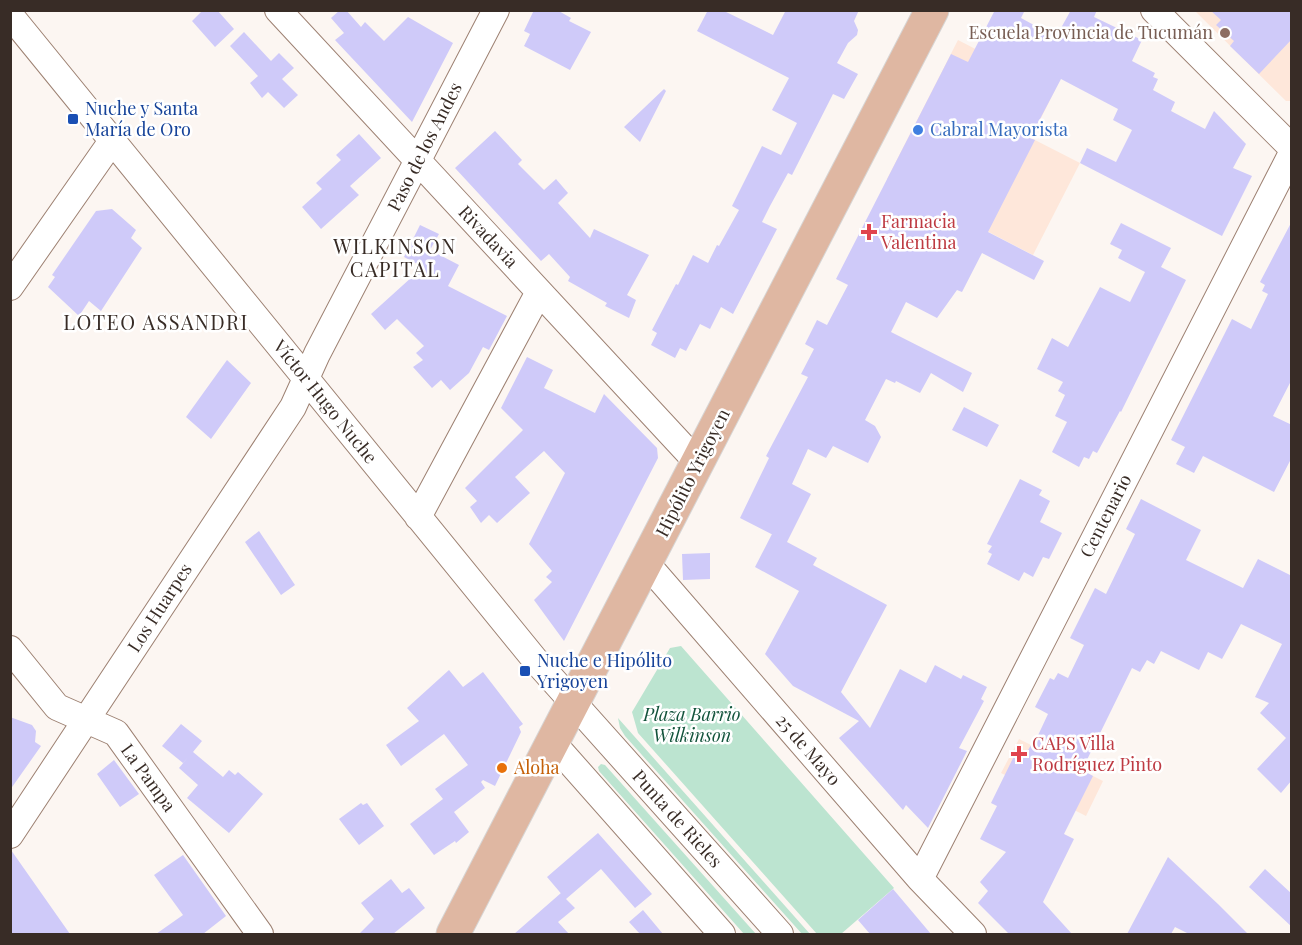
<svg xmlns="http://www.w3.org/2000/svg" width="1302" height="945" font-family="'Playfair Display',serif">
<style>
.built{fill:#fee7da}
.green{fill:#bce4d0}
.building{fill:#cfcaf9}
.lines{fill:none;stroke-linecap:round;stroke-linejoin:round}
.minor-casing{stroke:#9d8172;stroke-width:28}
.major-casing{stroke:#d7d5d4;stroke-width:35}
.minor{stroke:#fff;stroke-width:26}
.major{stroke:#dfb7a2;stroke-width:33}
.education-dot{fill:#8d6e63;stroke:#fff;stroke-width:2}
.transit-dot{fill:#1a4fb4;stroke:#fff;stroke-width:2}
.shop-dot{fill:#3f7fe0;stroke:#fff;stroke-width:2}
.health-dot{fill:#e0444e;stroke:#fff;stroke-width:2}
.food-dot{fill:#e8710a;stroke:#fff;stroke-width:2}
.labels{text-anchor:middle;stroke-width:5;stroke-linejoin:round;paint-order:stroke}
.education-label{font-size:18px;fill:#785e54;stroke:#fff;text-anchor:end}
.transit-label{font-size:18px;fill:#164399;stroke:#fff;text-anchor:start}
.shop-label{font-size:18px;fill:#366cbe;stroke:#fff;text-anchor:start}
.street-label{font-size:18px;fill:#382c26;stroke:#fff}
.health-label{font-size:18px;fill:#be3a42;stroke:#fff;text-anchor:start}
.park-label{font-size:18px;font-style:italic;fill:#12533b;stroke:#fff}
.food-label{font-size:18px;fill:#c56008;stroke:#fff;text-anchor:start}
.neighbourhood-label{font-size:20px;letter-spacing:1.5px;fill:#382c26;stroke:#fff}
</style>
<rect width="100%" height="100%" fill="#fcf6f2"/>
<path class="built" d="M1195 11H1291V101H1286Z
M958 40 1055 90 1031 138 1080 163 1033 255 887 179Z
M1019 739 1103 781 1086 816 1001 773Z"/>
<path class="green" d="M681 646 894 888 841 934H817L638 733 632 712 670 648Z
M618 718 810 934H802L625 736 620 728Z
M601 764 605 765 756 934H744L599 771 598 767Z"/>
<path class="building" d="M203 10H217L234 29 215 47 192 21Z
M340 10H346L361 27 365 22 384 41 408 17 453 43 412 122 335 40 344 33 331 18Z
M534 10H557L571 18 569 21 591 32 570 70 524 46 530 34 524 31Z
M708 10H722L773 35 786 10H859L854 21 858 30 857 35 848 43 837 63 858 74 844 99 833 94 792 175 788 173 770 206 762 222 777 229 733 314 721 307 710 329 700 324 686 351 680 348 675 358 651 345 657 333 652 330 676 284 678 285 693 255 708 263 717 245 719 246 739 210 732 206 762 146 781 155 797 123 772 110 789 78 697 31Z
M995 10H1025L1021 18 1056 37 1071 10H1097L1094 17 1142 40 1132 61 1155 73 1153 77 1158 79 1153 90 1175 102 1171 111 1205 129 1214 111 1246 144 1233 168 1252 176 1222 236 1080 163 1087 148 1116 162 1132 130 1113 120 1118 109 1061 79 1030 138 1035 140 988 232 1044 261 1034 280 982 253 962 292 957 290 937 318 906 302 891 332 972 373 963 392 931 373 920 393 896 381 895 383 886 379 865 420 875 426 881 437 868 463 833 446 826 458 808 449 792 484 811 494 787 542 740 518 769 458 766 456 808 377 801 374 814 349 805 344 817 320 827 325 848 285 836 279 951 54 968 62Z
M1210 10H1292V39L1259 74 1230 46 1234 41 1216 25 1221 20Z
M244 32 271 61 279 53 294 68 282 79 298 95 284 108 268 92 262 98 250 83 258 76 230 46Z
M664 89 666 91 640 142 624 127Z
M495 131 522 160 518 164 544 190 556 179 568 193 558 203 590 238 594 229 649 255 627 295 636 300 629 318 605 306 607 303 568 281 570 277 549 254 541 261 455 168Z
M359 134 381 158 350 186 359 195 321 229 302 207 322 189 316 183 341 160 336 155Z
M112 209 136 230 131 238 142 248 101 311 89 301 79 316 48 287 55 277 52 275 96 211Z
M1292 221V379L1273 416 1292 425V457L1274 492 1203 456 1194 473 1176 464 1185 447 1171 440 1232 319 1251 329 1268 294 1262 291 1265 285 1260 282Z
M1121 223 1171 248 1161 267 1186 280 1121 412 1120 411 1097 453 1093 451 1089 459 1084 457 1079 467 1052 452 1067 422 1055 416 1065 395 1058 391 1063 382 1037 369 1052 338 1068 347 1100 287 1130 302 1145 272 1118 258 1122 250 1110 244Z
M420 225 439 234 430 250 459 265 448 286 507 316 489 350 483 347 469 373 450 390 441 380 432 388 413 367 423 360 416 353 424 346 397 319 385 330 371 314 423 267 404 257Z
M527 357 553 370 544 388 595 413 604 394 657 448 658 458 564 641 534 600 552 582 546 577 552 571 529 544 565 473 544 451 515 477 530 493 497 523 489 515 481 523 470 507 477 501 465 488 523 430 501 408Z
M227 360 251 383 211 439 186 417Z
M964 407 999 425 987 447 952 430Z
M1020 479 1042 490 1039 495 1050 501 1040 522 1062 533 1049 559 1043 557 1033 577 1024 572 1019 581 987 564 992 554 988 552 992 546 987 544Z
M1141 499 1201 530 1186 560 1243 588 1258 559 1292 576V780L1281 793 1257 769 1286 738 1260 713 1269 703 1255 697 1282 644 1241 624 1222 659 1208 652 1199 670 1161 651 1154 664 1147 660 1140 672 1132 668 1082 770 1093 776 1064 834 1074 839 1043 902 1072 934H1009L978 903 988 891 980 882 1006 852 980 839 997 806 991 803 1018 748 1027 752 1031 745 1033 746 1048 714 1035 707 1050 678 1054 680 1058 673 1068 678 1084 645 1070 638 1095 588 1106 594 1135 534 1126 529Z
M259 531 295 585 281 595 245 542Z
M772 534 817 558 813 565 887 605 841 692 870 728 900 669 926 683 935 665 961 679 963 675 987 687 981 699 984 701 959 748 967 751 928 828 906 805 903 810 839 738 859 721 793 686 765 654 799 591 755 567Z
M710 553V579L683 580 682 554Z
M449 670 463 687 483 672 523 724 519 727 521 732 495 786 483 780 481 782 485 788 454 812 469 832 456 843 455 841 434 855 410 824 443 799 435 789 468 765 444 734 401 766 386 745 419 721 407 708Z
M10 717 32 725 36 731 35 742 41 746 10 790Z
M181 724 202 741 193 752 223 777 229 770 235 775 238 772 263 794 229 833 187 798 198 785 179 768 189 756 183 763 162 746Z
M114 760 139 794 120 807 97 774Z
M361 803 363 805 367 803 384 826 359 845 339 819Z
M598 833 652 894 635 908 601 869 566 899 575 908 558 922 569 934H514L561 893 564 897 547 877Z
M10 850H11L70 934H10Z
M183 855 226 916 203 934H156L183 915 154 875Z
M1168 857 1219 905 1248 934H1189L1175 927 1171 934H1127Z
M1265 869 1292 894V927L1249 887Z
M391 879 402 893 409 888 425 908 393 934H359L374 919 361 903Z
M893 889 931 934H870L858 920Z
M643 910 663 934H640L629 922Z"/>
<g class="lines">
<defs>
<path id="minor" d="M278 10 698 463
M1154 10 1292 148
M10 15 536 661 780 934
M10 287 112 141
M418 517 539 292
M646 563 920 879 973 934
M10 649 57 707 116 733 260 934
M553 743 722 934
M10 835 293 407 317 354 496 10
M920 879 1292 153"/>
<path id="major" d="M453 934 932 10"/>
</defs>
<use href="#minor" class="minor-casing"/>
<use href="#major" class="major-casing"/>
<use href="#minor" class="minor"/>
<use href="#major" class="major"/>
</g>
<circle class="education-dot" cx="1225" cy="33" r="6"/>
<g class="transit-dot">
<rect x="67" y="113" width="12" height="12" rx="3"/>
<rect x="519" y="665" width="12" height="12" rx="3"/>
</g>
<circle class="shop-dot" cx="918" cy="130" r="6"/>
<g class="health-dot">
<path d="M866 223h6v6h6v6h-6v6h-6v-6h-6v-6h6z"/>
<path d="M1016 745h6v6h6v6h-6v6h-6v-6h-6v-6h6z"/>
</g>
<circle class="food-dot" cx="502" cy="768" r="6"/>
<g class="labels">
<g class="education-label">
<text x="1213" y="39">Escuela Provincia de Tucumán</text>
</g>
<g class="transit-label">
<text x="85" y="115">Nuche y Santa<tspan x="85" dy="21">María de Oro</tspan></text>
<text x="537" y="667">Nuche e Hipólito<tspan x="537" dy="21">Yrigoyen</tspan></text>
</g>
<g class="shop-label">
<text x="930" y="136">Cabral Mayorista</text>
</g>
<g class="street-label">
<text transform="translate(425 147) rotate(-63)" y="6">Paso de los Andes</text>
<text transform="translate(488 237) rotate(47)" y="6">Rivadavia</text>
<text transform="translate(325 402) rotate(51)" y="6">Víctor Hugo Nuche</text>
<text transform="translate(693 473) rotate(-63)" y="6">Hipólito Yrigoyen</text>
<text transform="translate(1106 516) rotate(-63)" y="6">Centenario</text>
<text transform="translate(160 608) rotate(-57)" y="6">Los Huarpes</text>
<text transform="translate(808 750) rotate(49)" y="6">25 de Mayo</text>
<text transform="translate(148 778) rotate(54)" y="6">La Pampa</text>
<text transform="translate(677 819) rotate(48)" y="6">Punta de Rieles</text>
</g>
<g class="health-label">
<text x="881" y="228">Farmacia<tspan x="881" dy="21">Valentina</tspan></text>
<text x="1032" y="750">CAPS Villa<tspan x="1032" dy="21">Rodríguez Pinto</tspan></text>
</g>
<g class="park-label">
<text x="692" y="721">Plaza Barrio<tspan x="692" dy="21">Wilkinson</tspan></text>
</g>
<g class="food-label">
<text x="514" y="774">Aloha</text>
</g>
<g class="neighbourhood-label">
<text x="395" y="254">WILKINSON<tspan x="395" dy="23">CAPITAL</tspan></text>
<text x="156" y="330">LOTEO ASSANDRI</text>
</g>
</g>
<rect width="1302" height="945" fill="none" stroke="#382c26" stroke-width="24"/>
</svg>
